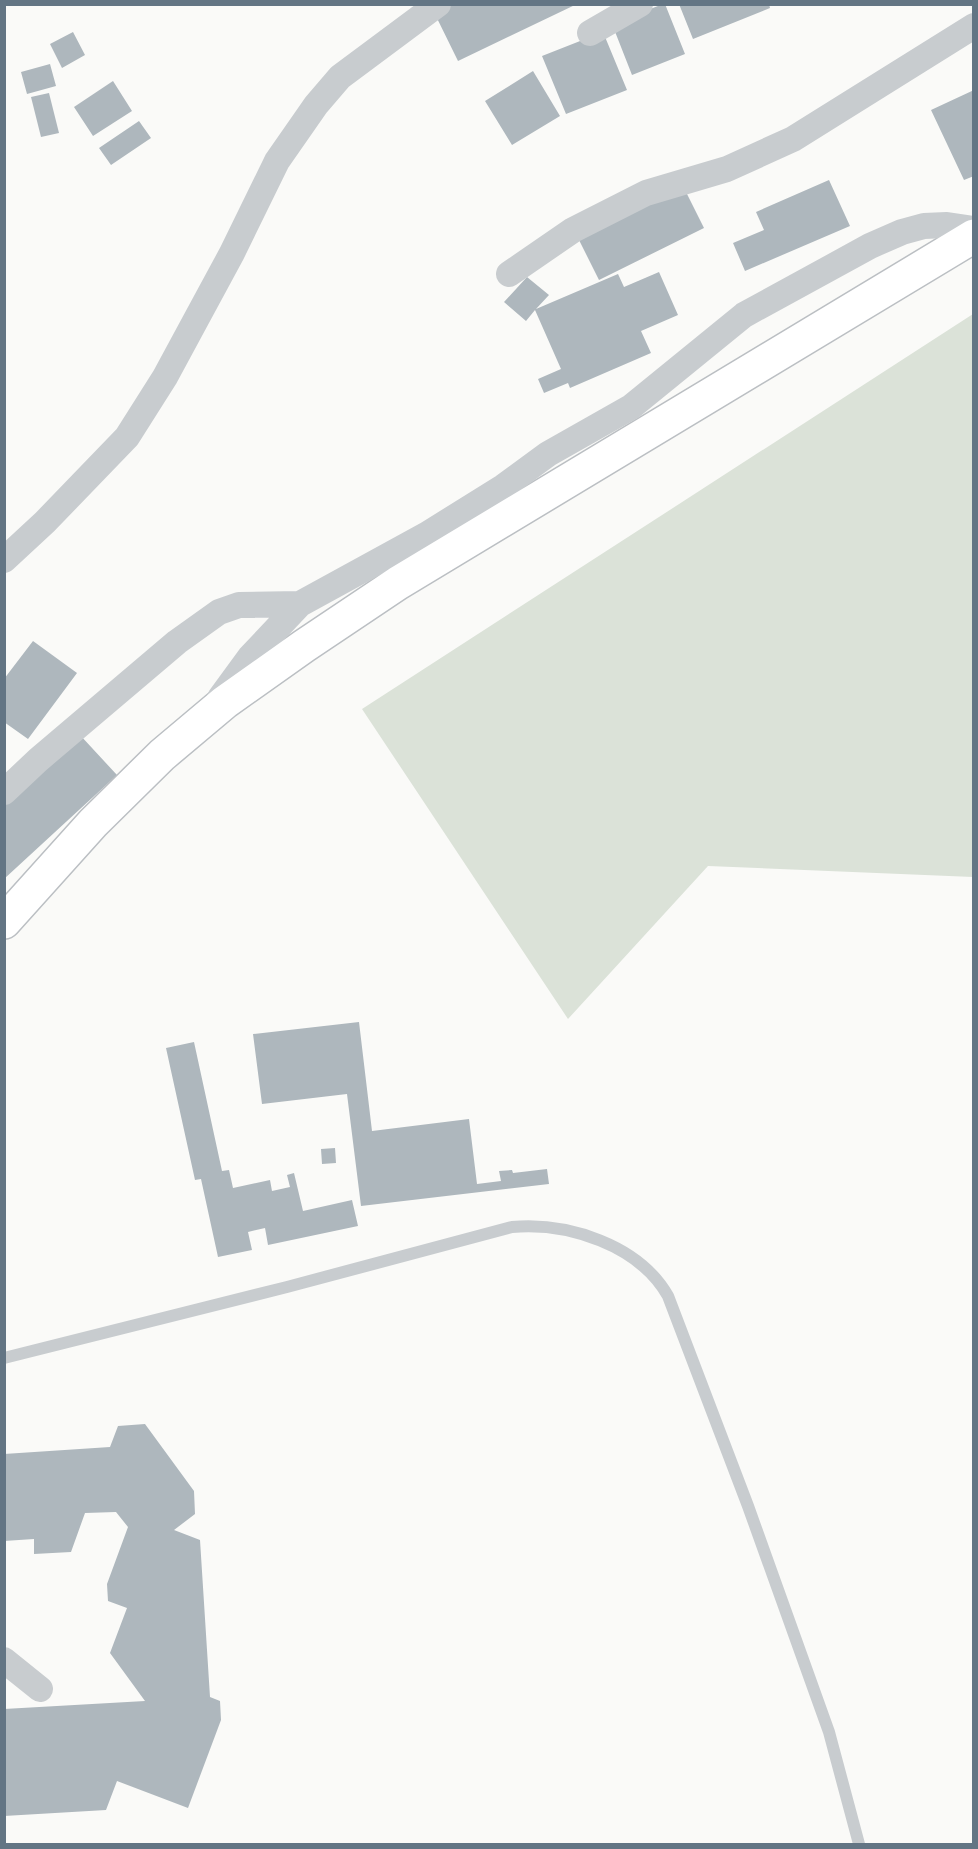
<svg xmlns="http://www.w3.org/2000/svg" width="978" height="1849" font-family="Quicksand,sans-serif">
<style>
.green{fill:#dbe2d8}
.building{fill:#aeb7bd}
.lines{fill:none;stroke-linecap:round;stroke-linejoin:round}
.primary-casing{stroke:#bbbfc3;stroke-width:36}
.service{stroke:#c8cccf;stroke-width:12}
.minor{stroke:#c8cccf;stroke-width:26}
.primary{stroke:#fff;stroke-width:33}
</style>
<rect width="100%" height="100%" fill="#fafaf8"/>
<path class="green" d="M973 314V877L708 866 568 1019 362 709Z"/>
<path class="building" d="M430 4H577L458 61Z
M663 4H665L685 54 632 75 612 24Z
M679 4H769L770 8 693 39Z
M73 32 85 55 62 68 50 44Z
M603 32 627 90 566 114 542 56Z
M50 64 56 86 27 94 21 72Z
M533 71 560 116 512 145 485 101Z
M113 81 132 111 93 136 74 107Z
M974 90V176L964 180 931 110Z
M49 93 59 133 41 137 31 97Z
M139 121 151 138 111 165 99 148Z
M678 176 704 228 599 280 573 228Z
M829 180 850 226 745 271 733 243 764 230 756 212Z
M659 272 678 315 641 331 651 353 570 388 568 383 544 393 538 379 561 369 535 310 526 321 504 302 527 277 549 295 536 309 618 274 624 287Z
M33 641 77 673 28 739 4 722V679Z
M80 735 117 775 4 879V804Z
M359 1022 372 1131 469 1119 477 1184 501 1181 499 1171 512 1170 513 1173 547 1169 549 1184 361 1206 347 1094 262 1104 253 1034Z
M194 1042 222 1171 229 1170 233 1188 270 1180 272 1191 290 1187 287 1175 294 1173 303 1211 352 1200 358 1226 268 1245 265 1228 248 1232 252 1250 218 1257 201 1179 195 1180 166 1048Z
M335 1148 336 1163 322 1164 321 1149Z
M145 1424 194 1491 195 1514 174 1530 200 1540 210 1697 220 1701 221 1720 188 1808 117 1781 106 1810 4 1816V1709L145 1701 110 1653 127 1608 108 1601 107 1584 128 1527 116 1512 85 1513 71 1552 34 1554V1539L4 1541V1454L110 1447 118 1426Z"/>
<g class="lines">
<defs>
<path id="primary" d="M4 922 93 823 162 755 225 702 304 646 398 583 974 236"/>
</defs>
<use href="#primary" class="primary-casing"/>
<path class="service" d="M4 1358 287 1287 512 1227C568 1222 639 1245 668 1296L748 1506 829 1732 859 1844"/>
<path class="minor" d="M590 33 640 4
M509 274 573 230 646 193 727 169 793 139 974 26
M4 560 45 522 127 437 165 377 192 327 232 253 277 161 316 105 340 77 438 4
M300 604 426 535 503 487 548 454 631 407 744 315 870 246 902 232 924 226 947 225 974 229
M4 792 38 760 177 642 219 612 239 605 300 604 250 657 220 698
M4 1660 40 1689"/>
<use href="#primary" class="primary"/>
</g>
<rect width="978" height="1849" fill="none" stroke="#637584" stroke-width="12"/>
</svg>
